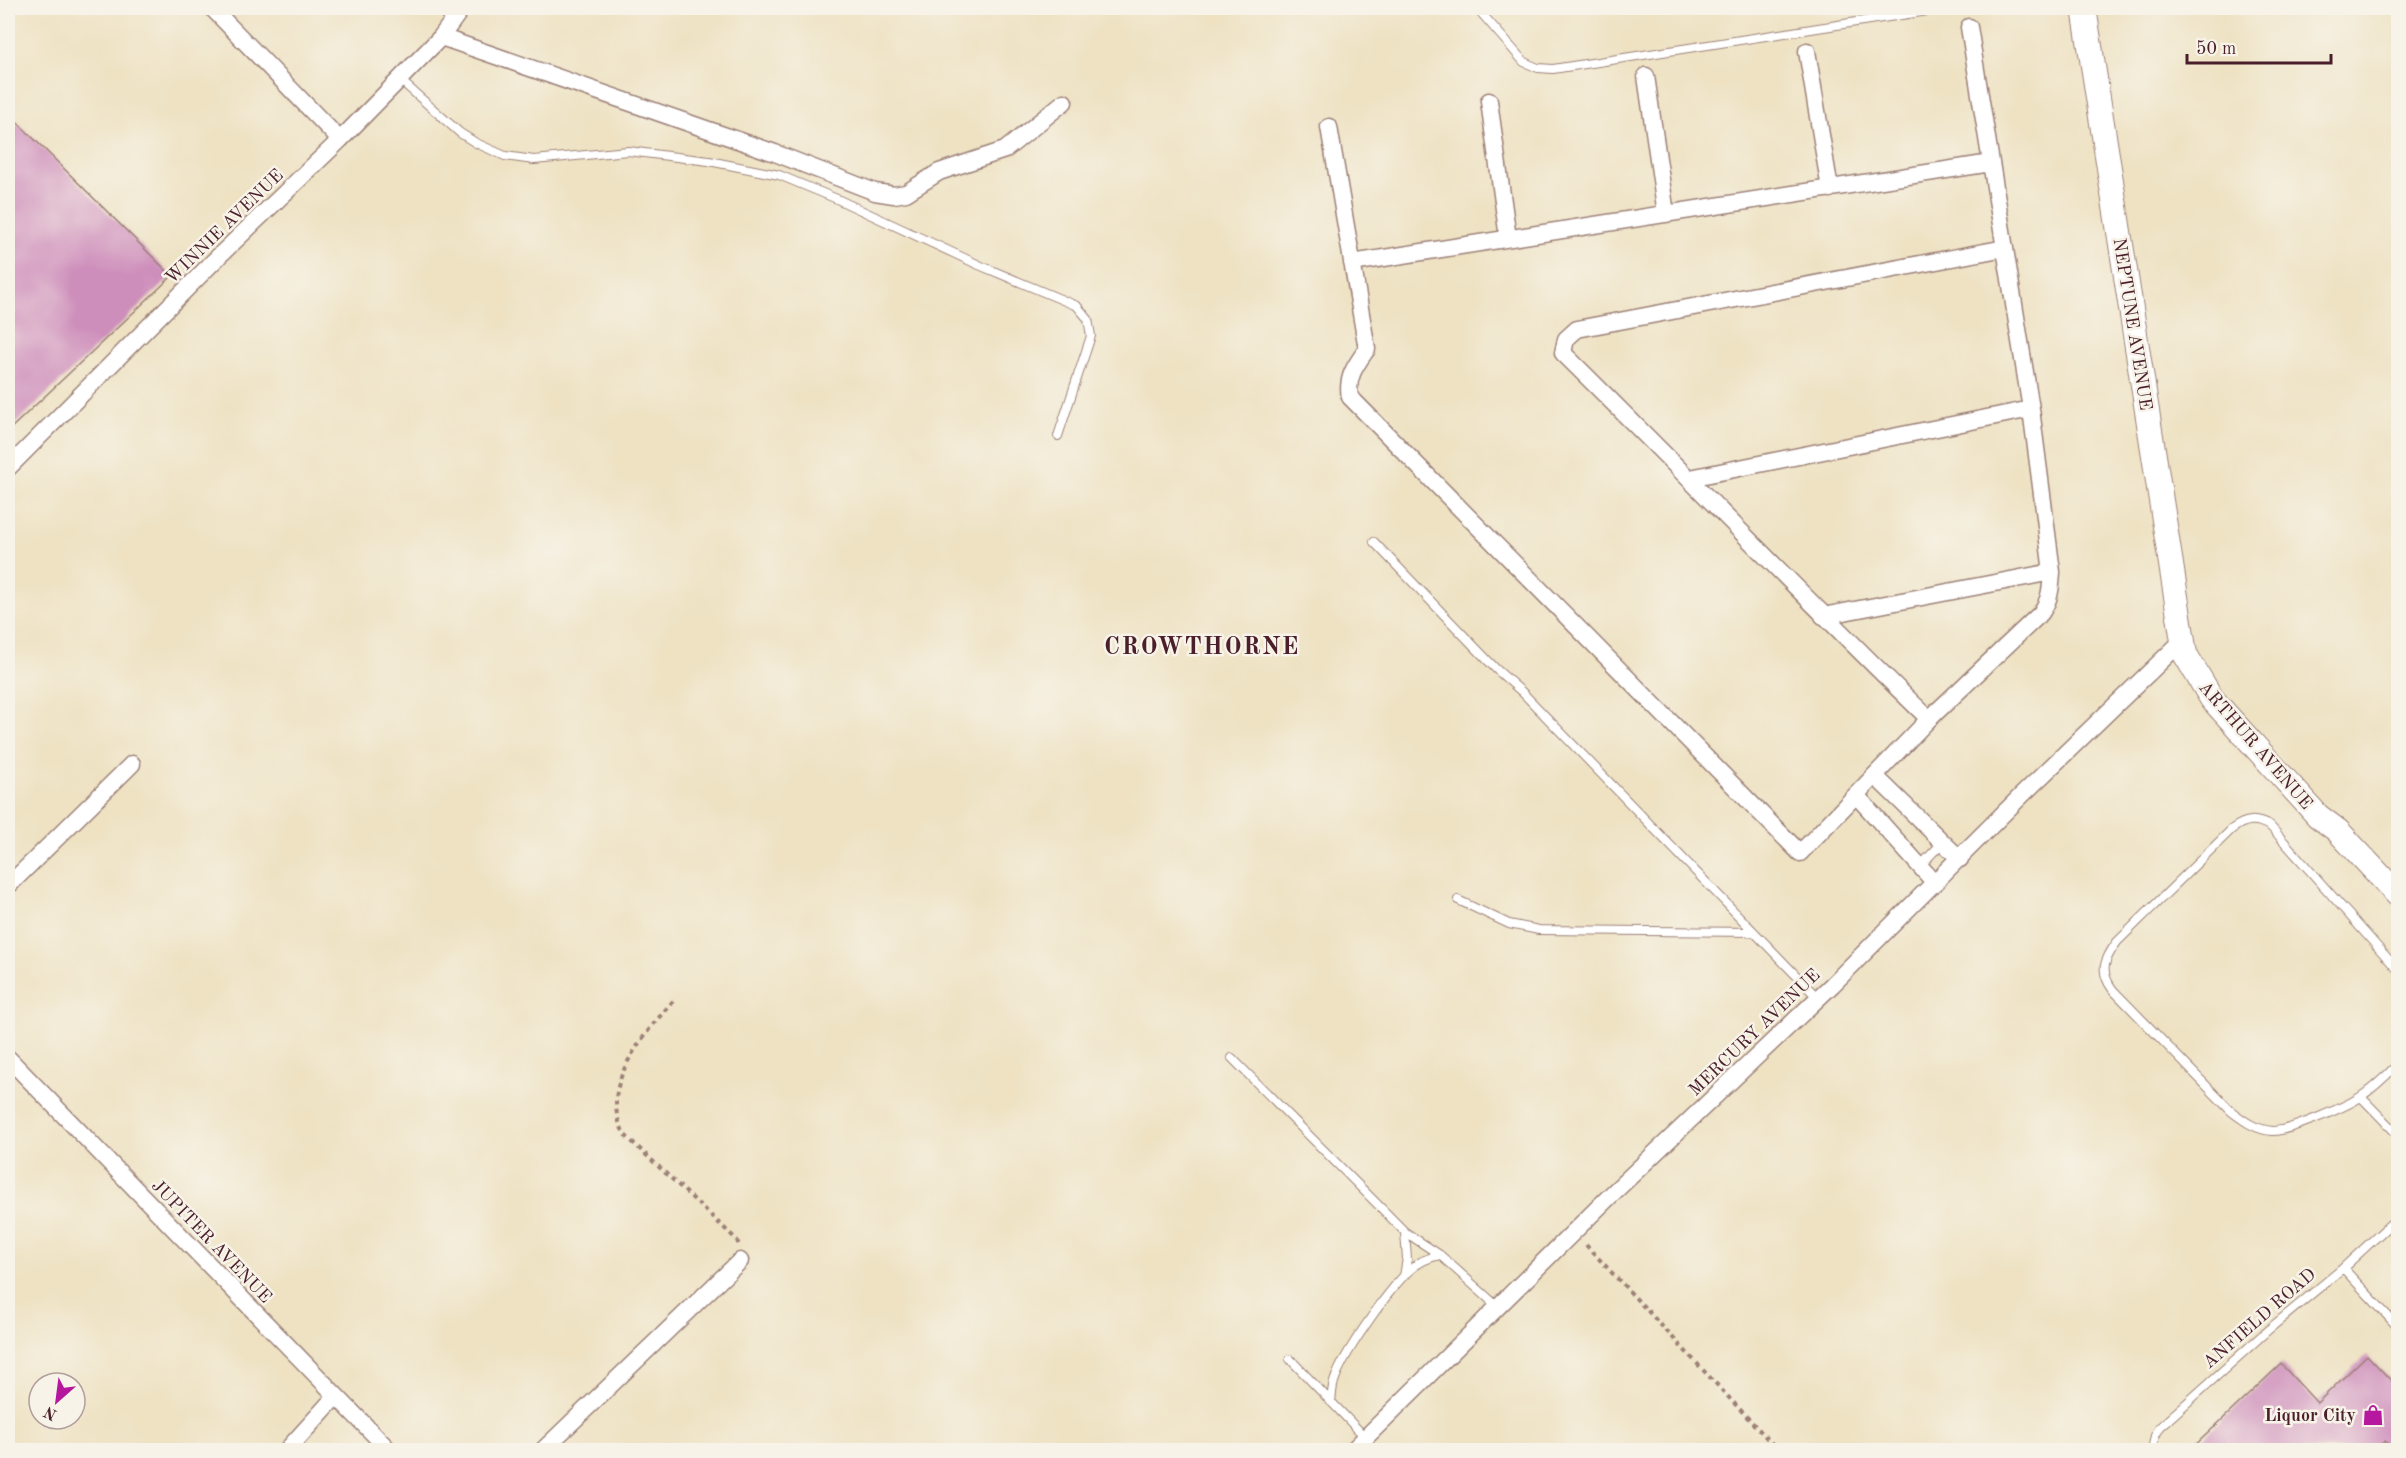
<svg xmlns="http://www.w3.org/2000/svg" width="2406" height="1458" font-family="'Old Standard TT',serif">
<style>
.building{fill:#ce8ebb}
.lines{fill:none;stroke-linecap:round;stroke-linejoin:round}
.service-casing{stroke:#9c8077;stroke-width:10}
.minor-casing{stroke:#9c8077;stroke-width:19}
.secondary-casing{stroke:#9c8077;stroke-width:26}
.path{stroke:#9c8077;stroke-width:4;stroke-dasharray:4.5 4.5;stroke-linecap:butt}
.service{stroke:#fff;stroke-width:8}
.minor{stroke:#fff;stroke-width:16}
.secondary{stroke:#fff;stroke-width:24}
.labels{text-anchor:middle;stroke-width:5;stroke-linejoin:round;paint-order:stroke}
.street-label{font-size:18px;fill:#4a1f2b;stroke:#f7f3e8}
.poi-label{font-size:18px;font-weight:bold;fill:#4a1f2b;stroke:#f7f3e8;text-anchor:end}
.district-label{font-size:24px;font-weight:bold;letter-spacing:1.5px;fill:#4a1f2b;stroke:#f7f3e8}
</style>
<rect width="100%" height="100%" fill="#f7f3e8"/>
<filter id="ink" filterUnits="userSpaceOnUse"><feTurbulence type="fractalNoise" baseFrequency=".0167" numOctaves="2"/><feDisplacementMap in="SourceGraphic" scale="12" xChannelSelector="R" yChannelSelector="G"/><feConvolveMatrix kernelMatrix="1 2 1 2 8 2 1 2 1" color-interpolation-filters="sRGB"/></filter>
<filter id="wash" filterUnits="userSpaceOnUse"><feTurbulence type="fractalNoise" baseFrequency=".008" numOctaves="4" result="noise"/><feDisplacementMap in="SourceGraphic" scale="24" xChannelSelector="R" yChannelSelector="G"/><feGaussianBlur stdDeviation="1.35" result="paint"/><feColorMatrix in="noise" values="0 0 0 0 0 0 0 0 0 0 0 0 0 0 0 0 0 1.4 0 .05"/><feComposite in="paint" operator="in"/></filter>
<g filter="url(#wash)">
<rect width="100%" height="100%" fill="#eee2c3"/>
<g id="blocks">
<path class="building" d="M8 113 172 276 8 431Z
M2367 1355 2398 1388V1450H2394L2385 1441 2375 1450H2190L2281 1364 2317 1403Z"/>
</g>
</g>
<g filter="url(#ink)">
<use href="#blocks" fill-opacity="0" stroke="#9c8077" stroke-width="1.5"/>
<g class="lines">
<defs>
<path id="service" d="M1477 8 1524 62 1538 68 1553 69 1947 8
M399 79 460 133 476 143 505 156 534 160 628 151 709 161 779 175 837 199 979 265 1077 306 1088 319 1091 336 1058 436
M1374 542 1496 669 1522 692 1817 997
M1920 866 1943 842
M1458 900 1509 924 1539 930 1754 932
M2398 970 2271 827C2256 818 2246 819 2232 829L2117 942C2104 960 2099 971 2113 990L2231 1111C2244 1121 2256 1130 2273 1131 2289 1131 2349 1106 2363 1095 2376 1086 2387 1075 2398 1064
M1232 1058 1405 1232 1440 1255 1498 1307
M2361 1097 2398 1135
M2343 1268 2398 1327
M1404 1276 1407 1259 1405 1232
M1290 1359 1366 1438
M1331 1402C1332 1395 1332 1386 1335 1379 1344 1353 1390 1287 1411 1269 1420 1261 1430 1257 1440 1255
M2152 1450 2155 1436 2160 1427 2268 1330 2343 1268 2398 1217"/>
<path id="minor" d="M212 8 340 140
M441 37 775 153 875 192 894 195 906 193 939 172 1005 150 1064 102
M1807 51 1830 189
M1646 76 1666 214
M1489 101 1508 238
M1329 127 1367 349C1356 365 1346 377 1350 397L1800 853 1929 719 2041 613C2050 600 2051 588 2052 572L2031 409 1969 27
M1352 263 1991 163
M8 468 219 256 340 140 441 37 462 8
M1690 478 2031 409
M1823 616 2052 572
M1929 719C1805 599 1686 474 1563 353L1566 339 1577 329 2005 248
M1875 776 1960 859
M1856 795 1935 883
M8 886 132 764
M8 1058 389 1450
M287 1450 336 1396
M543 1450 740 1261
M1353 1450 1614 1192 1832 985 2022 795 2182 641"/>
<path id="secondary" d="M2084 8 2185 654 2212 699 2318 816 2338 831 2398 895"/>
</defs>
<use href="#service" class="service-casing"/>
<use href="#minor" class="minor-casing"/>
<use href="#secondary" class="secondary-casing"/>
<path class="path" d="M673 1001C643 1036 595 1089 626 1136L737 1240 739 1246
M1586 1245 1778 1450"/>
<use href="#service" class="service"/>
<use href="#minor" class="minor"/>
<use href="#secondary" class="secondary"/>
</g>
</g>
<defs>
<symbol id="shop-bare" viewBox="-9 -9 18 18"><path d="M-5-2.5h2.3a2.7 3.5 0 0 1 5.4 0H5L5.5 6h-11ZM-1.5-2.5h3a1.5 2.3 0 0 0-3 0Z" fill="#b5179e" stroke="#f7f3e8" stroke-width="2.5" paint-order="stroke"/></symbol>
</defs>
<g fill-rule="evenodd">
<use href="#shop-bare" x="2358" y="1400" width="30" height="30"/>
</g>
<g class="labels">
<g class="street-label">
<text transform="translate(224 226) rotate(-44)" y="6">WINNIE AVENUE</text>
<text transform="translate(2133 324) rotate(81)" y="6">NEPTUNE AVENUE</text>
<text transform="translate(2256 745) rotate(49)" y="6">ARTHUR AVENUE</text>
<text transform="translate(1754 1032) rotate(-44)" y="6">MERCURY AVENUE</text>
<text transform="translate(212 1241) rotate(46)" y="6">JUPITER AVENUE</text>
<text transform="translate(2259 1318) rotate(-41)" y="6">ANFIELD ROAD</text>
</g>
<g class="poi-label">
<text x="2356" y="1421">Liquor City</text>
</g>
<g class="district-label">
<text x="1202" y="654">CROWTHORNE</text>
</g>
</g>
<rect width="2406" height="1458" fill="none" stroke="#f7f3e8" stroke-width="30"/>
<g transform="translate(57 1401) rotate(208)"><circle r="28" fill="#f7f3e8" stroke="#b29e9c" stroke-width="1.5"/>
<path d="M0-4.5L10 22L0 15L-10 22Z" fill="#b5179e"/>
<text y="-9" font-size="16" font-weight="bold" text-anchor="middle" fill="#4a1f2b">N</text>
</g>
<path d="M2187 54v9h144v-9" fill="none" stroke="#4a1f2b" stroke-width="3"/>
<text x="2196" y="54" font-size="18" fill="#4a1f2b" stroke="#f7f3e8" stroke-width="4.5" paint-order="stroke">50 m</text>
</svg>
